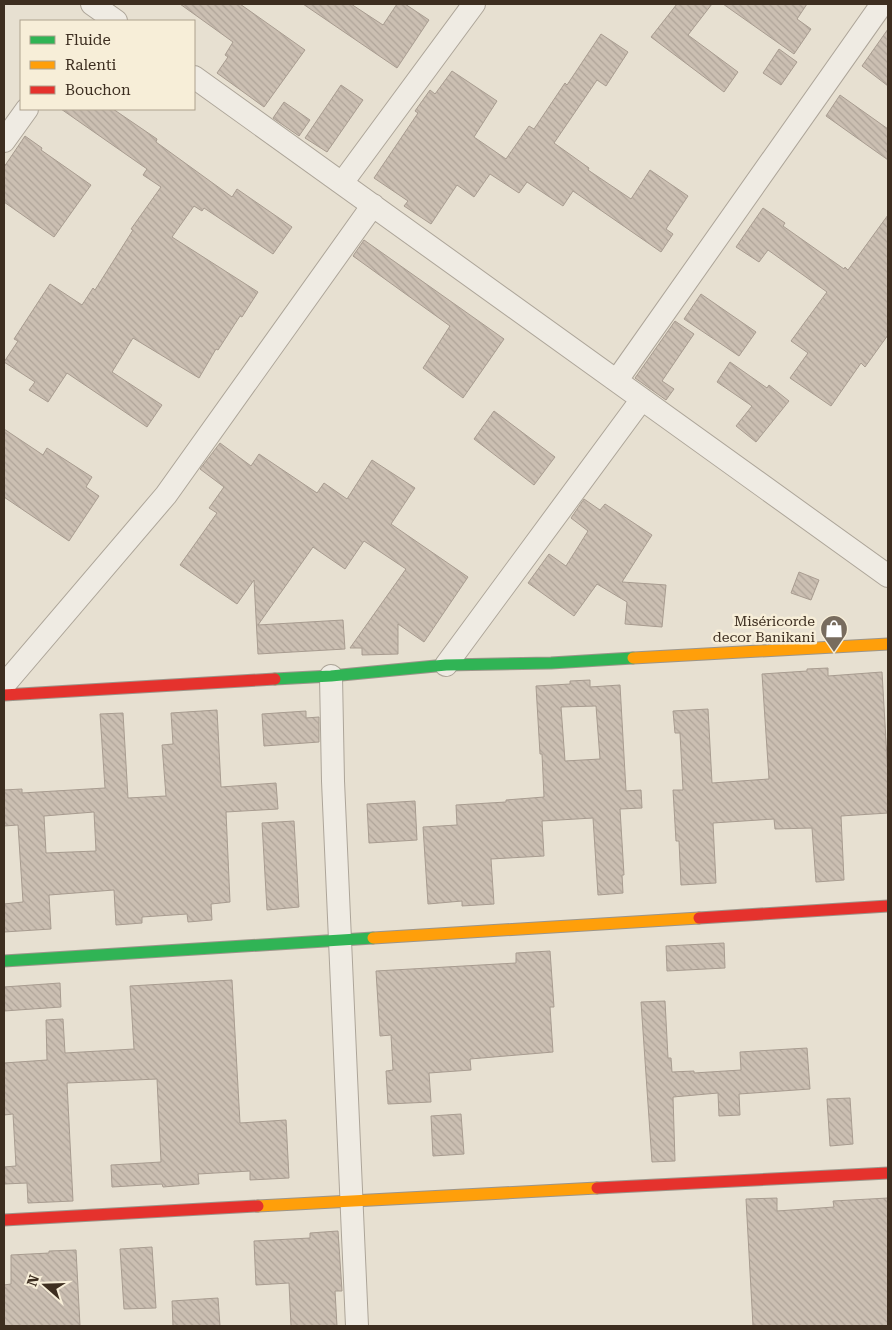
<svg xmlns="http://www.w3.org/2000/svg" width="892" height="1330" font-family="'Roboto Serif',serif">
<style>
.building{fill:url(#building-back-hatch);stroke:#a89c90;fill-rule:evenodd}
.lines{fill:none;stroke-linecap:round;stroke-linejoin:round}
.street-casing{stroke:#ada599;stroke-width:24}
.fast-casing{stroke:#9c958a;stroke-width:13}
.slow-casing{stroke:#9c958a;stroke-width:13}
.jam-casing{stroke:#9c958a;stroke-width:13}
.street{stroke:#efebe3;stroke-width:22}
.fast{stroke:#30b455;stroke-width:11}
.slow{stroke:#ff9f0a;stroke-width:11}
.jam{stroke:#e5322d;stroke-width:11}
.labels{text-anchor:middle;stroke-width:5;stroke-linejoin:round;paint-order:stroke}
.poi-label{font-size:14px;fill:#3d2e20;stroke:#f7eed8;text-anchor:end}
</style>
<defs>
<pattern id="building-back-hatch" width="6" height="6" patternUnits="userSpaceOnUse" patternTransform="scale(1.25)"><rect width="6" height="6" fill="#cbbfb2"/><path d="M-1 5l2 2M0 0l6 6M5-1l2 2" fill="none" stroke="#afa499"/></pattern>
</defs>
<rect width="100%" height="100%" fill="#e7e0d1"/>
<path class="building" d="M180 4H240L305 50 264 107 217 73 228 57 225 55 233 42Z
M303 4H351L383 25 397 4H405L429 20 397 68Z
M677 4H712L688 35 738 72 724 92 651 37Z
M723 4H807L797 19 811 29 794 54Z
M888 29V86L862 66Z
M601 34 628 52 606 86 597 80 554 143 589 168 588 170 631 199 650 170 688 196 666 229 673 234 661 252 573 191 563 206 527 182 519 193 490 174 474 197 457 185 431 224 404 206 408 201 374 178 418 113 415 111 430 90 435 94 452 71 497 101 474 137 506 159 529 126 534 129 565 83 567 85Z
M779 49 797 62 781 85 763 73Z
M341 85 363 100 327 152 305 138Z
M840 95 888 129V160L826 116Z
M284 102 310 120 299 136 273 118Z
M61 109H113L157 139 156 142 232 197 237 189 292 227 273 254 204 208 202 211 194 206 172 237 258 292 242 317 240 316 218 350 216 349 199 378 133 338 112 372 162 405 147 427 67 373 48 402 29 390 35 382 4 362 18 341 14 339 50 284 82 305 93 288 95 290 133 230 131 229 161 187 143 175 147 169Z
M25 136 42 148 41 150 91 185 54 237 4 202V167Z
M763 208 785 223 783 226 844 269 845 267 848 270 888 215V335L865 367 861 363 831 406 790 378 808 353 791 341 827 292 768 250 759 262 736 247Z
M364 240 504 339 463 398 423 368 450 326 353 256Z
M701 294 756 332 739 356 684 319Z
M675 321 694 334 662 381 674 389 666 400 635 378Z
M730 362 767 388 769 385 789 401 756 442 736 426 752 406 717 382Z
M494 411 555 457 534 485 474 439Z
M4 429 43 455 47 448 92 477 86 487 99 496 69 541 4 497Z
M220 443 251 466 259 454 317 493 324 483 347 499 372 460 415 488 391 524 468 577 424 642 398 624V654L362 655V648H350L406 569 364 541 345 569 313 547 258 625 343 620 345 649 258 654 254 580 237 604 180 565 217 513 209 508 224 487 200 469Z
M584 499 600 510 605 504 652 535 622 582 666 585 662 627 625 624 627 602 597 584 574 616 528 583 549 554 566 566 588 531 571 518Z
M799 572 819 580 811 600 791 593Z
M828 668V676L882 672 888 775V813L841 816 844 880 816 882 812 828 775 829 774 819 713 823 716 883 681 885 679 841H676L673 790H683L680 733H675L673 711 708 709 712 783 769 779 762 674 807 671V669Z
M590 680V687L620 685 626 791 641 790 642 808 620 809 624 875H622L623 893 598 895 593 818 542 821 544 856 491 859 494 904 462 906V901L428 904 423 827 457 825 456 805 506 802V800L544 797 542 754H540L536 686 570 684V681ZM596 706 600 759 565 761 561 707Z
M217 710 221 787 276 783 278 809 226 812 230 902 211 904 212 920 188 922 187 914 142 917V923L116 925 114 890 49 895 51 929 4 932V904L23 902 18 825 4 826V790L22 789V793L105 788 100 714 123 713 128 798 166 796 162 745 173 744 171 713ZM94 812 96 851 46 853 44 816Z
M306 711V718L319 717V742L264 746 262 714Z
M415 801 417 840 369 843 367 804Z
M294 821 299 907 267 910 262 823Z
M724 943 725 968 667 971 666 946Z
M550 951 554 1007H550L553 1052 470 1059 471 1070 429 1073 431 1102 388 1104 386 1071 393 1070 391 1035 380 1036 376 971 516 963V953Z
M232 980 240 1123 286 1120 289 1178 250 1180V1171L198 1174 199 1184 163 1187 162 1184 112 1187 111 1165 161 1162 157 1079 67 1083 73 1201 28 1203 27 1183 4 1184V1167L16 1166 13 1114 4 1115V1063L47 1060 46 1020 63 1019 65 1053 134 1049 130 986Z
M60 983 61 1007 4 1011V987Z
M665 1001 668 1058H671L672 1072 694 1071V1073L741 1070 740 1052 807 1048 810 1089 739 1094 740 1115 719 1116 718 1093 673 1097 675 1161 652 1162 641 1002Z
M850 1098 853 1144 830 1146 827 1099Z
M461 1114 464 1154 433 1156 431 1116Z
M777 1198V1211L834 1207 833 1201 888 1198V1326H753L746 1199Z
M338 1231 342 1291H335L337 1326H291L289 1283 256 1285 254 1241 310 1238V1233Z
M152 1247 156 1308 124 1309 120 1249Z
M76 1250 80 1326H4V1285L11 1284V1255L49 1253V1251Z
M218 1298 220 1326H173L172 1301Z"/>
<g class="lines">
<defs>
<path id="street" d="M92 4 116 21
M194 77 888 576
M4 141 27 109
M342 183 474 4
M617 380 882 4
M446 665 642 399
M331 676 333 781 357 1326
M4 685 166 495 373 205"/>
<path id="fast" d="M275 679 331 676 446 665 551 663 633 658
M4 961 373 938"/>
<path id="slow" d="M633 658 888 644
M373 938 699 918
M258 1206 597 1188"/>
<path id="jam" d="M4 695 275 679
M699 918 888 906
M597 1188 888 1173
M4 1220 258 1206"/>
</defs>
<use href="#street" class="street-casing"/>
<use href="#fast" class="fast-casing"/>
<use href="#slow" class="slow-casing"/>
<use href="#jam" class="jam-casing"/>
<use href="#street" class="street"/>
<use href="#fast" class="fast"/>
<use href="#slow" class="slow"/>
<use href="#jam" class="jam"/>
</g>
<defs>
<symbol id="shop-pin" viewBox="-11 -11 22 30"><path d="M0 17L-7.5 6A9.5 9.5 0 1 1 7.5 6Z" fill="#786c5e" stroke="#f7eed8"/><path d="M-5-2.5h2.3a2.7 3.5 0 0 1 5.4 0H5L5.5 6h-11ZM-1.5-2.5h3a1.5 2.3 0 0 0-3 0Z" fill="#fff"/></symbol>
</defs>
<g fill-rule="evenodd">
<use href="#shop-pin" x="818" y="613" width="32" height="43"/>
</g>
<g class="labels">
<g class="poi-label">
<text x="815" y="626">Miséricorde<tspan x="815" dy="16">decor Banikani</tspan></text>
</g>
</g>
<rect width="892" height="1330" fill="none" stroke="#3d2e20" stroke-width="10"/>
<rect x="20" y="20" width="175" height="90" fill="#f7eed8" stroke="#ada18e"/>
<rect x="30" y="36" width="25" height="8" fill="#30b455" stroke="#ada18e"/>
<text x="65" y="45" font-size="15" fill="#3d2e20">Fluide</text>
<rect x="30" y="61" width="25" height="8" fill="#ff9f0a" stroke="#ada18e"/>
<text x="65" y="70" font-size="15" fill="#3d2e20">Ralenti</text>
<rect x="30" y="86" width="25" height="8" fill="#e5322d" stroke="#ada18e"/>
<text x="65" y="95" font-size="15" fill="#3d2e20">Bouchon</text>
<g transform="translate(45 1285) rotate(290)" stroke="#f7eed8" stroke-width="4" paint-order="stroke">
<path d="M0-4L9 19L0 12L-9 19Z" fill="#3d2e20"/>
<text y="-8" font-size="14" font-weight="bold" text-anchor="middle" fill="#3d2e20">N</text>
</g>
</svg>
